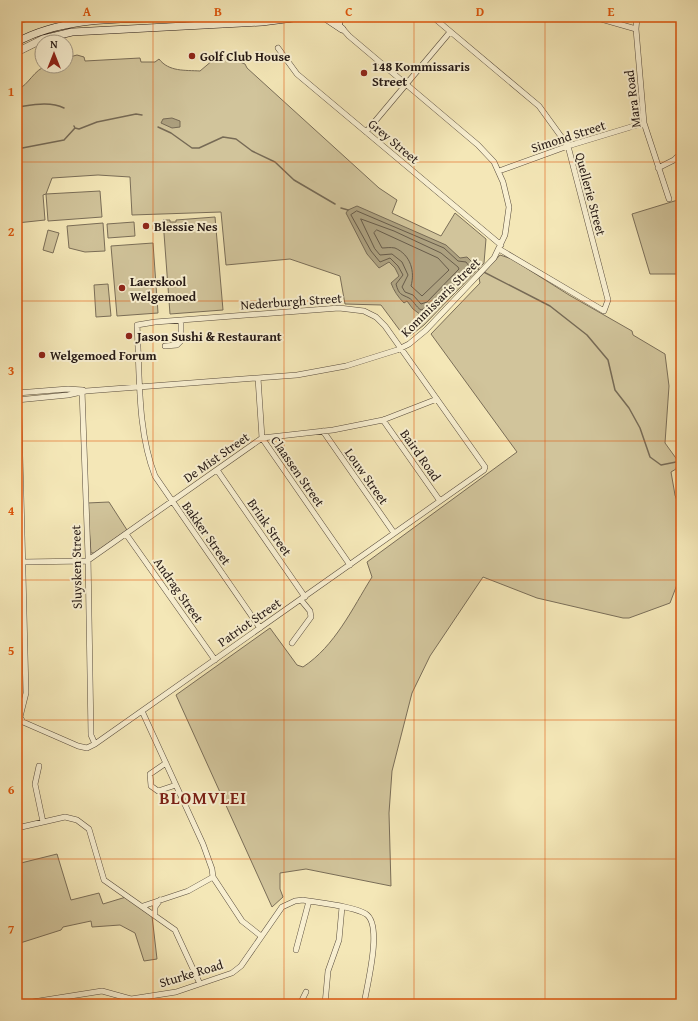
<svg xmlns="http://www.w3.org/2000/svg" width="698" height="1021" font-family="'Gentium Book Plus',serif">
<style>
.green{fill:#d1c49b;stroke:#7a6e58}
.water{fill:#ada180;stroke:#766a55}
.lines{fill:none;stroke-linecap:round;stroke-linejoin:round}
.shore{stroke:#685c4a;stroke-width:1}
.stream{stroke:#766a55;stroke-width:1.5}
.minor-casing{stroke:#584c3d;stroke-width:6}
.secondary-casing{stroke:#241814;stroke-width:8}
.minor{stroke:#f8efd0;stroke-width:5}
.secondary{stroke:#f8efd0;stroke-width:7}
.grid{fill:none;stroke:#de560c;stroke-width:1;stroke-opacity:0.55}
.poi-dot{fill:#8f2418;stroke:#f8efd0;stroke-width:1.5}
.labels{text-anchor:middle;stroke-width:4;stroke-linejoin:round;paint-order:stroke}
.poi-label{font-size:13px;font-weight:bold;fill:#241814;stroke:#f8efd0;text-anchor:start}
.street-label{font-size:13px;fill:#241814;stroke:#f8efd0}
.district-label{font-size:17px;font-weight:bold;letter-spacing:1px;fill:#7a1f14;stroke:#f8efd0}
.neatline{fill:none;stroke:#de560c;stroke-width:1.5}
.grid-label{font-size:13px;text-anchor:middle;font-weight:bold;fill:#de560c}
</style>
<rect width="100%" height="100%" fill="#f4e7b7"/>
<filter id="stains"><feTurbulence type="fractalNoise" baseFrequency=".005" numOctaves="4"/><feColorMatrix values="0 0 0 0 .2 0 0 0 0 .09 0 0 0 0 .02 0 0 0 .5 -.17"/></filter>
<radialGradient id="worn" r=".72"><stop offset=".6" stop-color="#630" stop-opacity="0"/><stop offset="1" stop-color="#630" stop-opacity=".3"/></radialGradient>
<path class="green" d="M220 54 245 64 247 68 379 188 397 200 392 213 441 236 455 213 486 239 484 263 424 325 410 336H404L381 305 345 304 340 276 290 259 226 265 221 212 132 215 130 177 98 175 52 178 46 194 100 191 102 217 48 221 46 194 43 195 45 220 17 223V90C29 85 34 69 47 66 52 65 60 66 66 66V58L77 55 84 57 85 61 140 58 141 62H155L159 59C169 72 185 70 200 71Z
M681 199V274H650L632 214Z
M215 217 223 310 170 314 163 220H170V222H176V220Z
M134 222 135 236 108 238 107 224Z
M103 223 105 251 85 252 69 248 67 226Z
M48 230 59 233 53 253 43 250Z
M153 243 158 313 117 316 111 246Z
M500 255 512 259 569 295 632 331 633 335 665 354 669 386 665 443 678 461 676 469 671 472 675 495 681 513V582H678L670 603 629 618H623L537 598 483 577 430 656 412 693 392 771 389 813 391 886 306 869 280 873V889L283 897 272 907 176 695 270 628 297 665 303 667C335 646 352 609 372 577L367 562 517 452 431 334 480 283 479 278Z
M108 284 111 316 96 317 94 285Z
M109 502 127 530 94 553H91L87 503Z
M57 854 71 900 99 893 103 904 126 897 152 916 157 959 144 961 135 933 120 925 92 927 91 921 63 927 61 930 17 944V864Z"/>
<path class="water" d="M172 118 180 121V127L172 128 161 123 163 119Z
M357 206 446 245 460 258 467 257 475 265 433 309 421 315 413 309 407 301 404 303C398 297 394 291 391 283L399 276 395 268 389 262 379 268 367 254 346 213 348 210Z"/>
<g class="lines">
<path class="shore" d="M357 211 444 248 458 261 466 262 469 266 430 306 421 310C416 307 413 300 409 298 401 294 399 295 396 284L403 275 398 266 390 258 380 262 371 251 351 215Z
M361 219 394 231 441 253 458 267 459 269 427 302 421 304 413 295 405 292 402 287 408 275 402 262 392 254 380 255 375 249Z
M377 230 438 258 449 270 422 296 411 286C415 272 411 255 395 248 390 247 386 248 382 248L374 233Z"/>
<path class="stream" d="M17 107C32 105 50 101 64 108
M74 126 75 128 79 129 97 122 136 114 142 115
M158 127 171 133 192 148H199L223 137 236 139 252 151 275 162 294 180 335 204
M17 149 64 140 75 128
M341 208 348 210
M474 267 550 306 587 335 608 360 615 390 629 408 640 428 650 457 661 465 681 461"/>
<defs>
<path id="minor" d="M433 17 539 106 568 146 608 300 604 311 499 249
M594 17 636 29
M637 17 636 29 644 123 669 199
M17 21 34 17
M278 48 297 74 501 245
M366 132 450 32
M658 168 674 160 681 153
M499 171 568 146 644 123
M165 346 177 345 181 341V320
M258 378 262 438 350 565
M82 390 88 556 91 735 95 744
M17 393 68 389 83 390
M17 400 68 395 86 391 297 375 346 366 397 350 409 344 426 330 494 258 505 235 509 207 503 182 494 162 478 145 349 36 341 27
M19 416 26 693 20 717 23 722 78 746 87 748 95 744 484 470 485 467 385 326 376 317 364 311 339 308 155 322 137 325C140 375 137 430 155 476L260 628
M383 420 440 501
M323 431 394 533
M217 470 305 597
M126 534 215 660
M22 562 87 561 262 438 333 430 383 420 437 399
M292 643 311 617 310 611 301 600
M142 711 203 844 212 869 213 877 242 921 261 936
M166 763 150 774 151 786 158 791 176 785
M39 766 35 784 43 822
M17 828 65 817 77 820 89 829 104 880 175 930 200 984
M143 906 188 891 213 877
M155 914V907L160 900
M296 950 309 901
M20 1004 102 991 131 999 176 992 232 973 241 966 282 907 295 901 303 900C319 903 353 906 366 914 383 925 367 985 364 1004
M300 1004 306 992
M325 1004 328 971 339 940 342 907"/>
<path id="secondary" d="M324 17 342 29
M339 17V23
M17 42C68 14 133 20 189 17
M17 52 43 39 72 32 262 22 301 17"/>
</defs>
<use href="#minor" class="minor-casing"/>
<use href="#secondary" class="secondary-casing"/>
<use href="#minor" class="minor"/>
<use href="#secondary" class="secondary"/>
</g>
<path class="grid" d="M153 17V1004M284 17V1004M414 17V1004M545 17V1004M17 162H681M17 301H681M17 441H681M17 580H681M17 720H681M17 859H681"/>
<g class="poi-dot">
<circle cx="192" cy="56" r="4"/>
<circle cx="364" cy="73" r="4"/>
<circle cx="146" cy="226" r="4"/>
<circle cx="122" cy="288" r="4"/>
<circle cx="129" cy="336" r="4"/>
<circle cx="42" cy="355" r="4"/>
</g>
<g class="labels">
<g class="poi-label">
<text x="200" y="61">Golf Club House</text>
<text x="372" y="71">148 Kommissaris<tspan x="372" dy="15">Street</tspan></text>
<text x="154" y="231">Blessie Nes</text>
<text x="130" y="286">Laerskool<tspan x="130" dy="15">Welgemoed</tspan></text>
<text x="137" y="341">Jason Sushi &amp; Restaurant</text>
<text x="50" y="360">Welgemoed Forum</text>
</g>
<g class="street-label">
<text transform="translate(632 99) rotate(-97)" y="5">Mara Road</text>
<text transform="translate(568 136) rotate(-18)" y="5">Simond Street</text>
<text transform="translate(394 141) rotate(40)" y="5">Grey Street</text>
<text transform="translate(591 194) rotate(75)" y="5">Quellerie Street</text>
<text transform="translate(440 297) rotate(-45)" y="5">Kommissaris Street</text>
<text transform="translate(291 301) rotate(-4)" y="5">Nederburgh Street</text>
<text transform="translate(421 455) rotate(55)" y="5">Baird Road</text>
<text transform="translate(216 457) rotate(-35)" y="5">De Mist Street</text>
<text transform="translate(298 471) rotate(55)" y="5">Claassen Street</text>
<text transform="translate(367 476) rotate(55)" y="5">Louw Street</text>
<text transform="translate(270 527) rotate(55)" y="5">Brink Street</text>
<text transform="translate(207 533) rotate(55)" y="5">Bakker Street</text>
<text transform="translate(76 567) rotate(-91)" y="5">Sluysken Street</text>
<text transform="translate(179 590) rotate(55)" y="5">Andrag Street</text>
<text transform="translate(249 622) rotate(-35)" y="5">Patriot Street</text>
<text transform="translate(191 973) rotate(-17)" y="5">Sturke Road</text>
</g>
<g class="district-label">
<text x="203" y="804">BLOMVLEI</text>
</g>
</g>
<rect width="698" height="1021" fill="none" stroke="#f4e7b7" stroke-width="44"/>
<g transform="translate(54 54)"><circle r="19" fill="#f8efd0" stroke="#a39985"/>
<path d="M0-3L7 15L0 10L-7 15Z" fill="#8f2418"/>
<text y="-6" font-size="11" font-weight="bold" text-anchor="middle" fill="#241814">N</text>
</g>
<rect x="22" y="22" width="654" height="977" class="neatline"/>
<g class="grid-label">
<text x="87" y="16">A</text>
<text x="218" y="16">B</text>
<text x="349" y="16">C</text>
<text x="480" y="16">D</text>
<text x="611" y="16">E</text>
<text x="11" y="96">1</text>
<text x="11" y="236">2</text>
<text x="11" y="375">3</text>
<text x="11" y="515">4</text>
<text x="11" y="655">5</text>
<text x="11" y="794">6</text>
<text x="11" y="934">7</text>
</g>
<rect width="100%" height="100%" filter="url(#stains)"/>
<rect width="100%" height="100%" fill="url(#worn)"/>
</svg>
